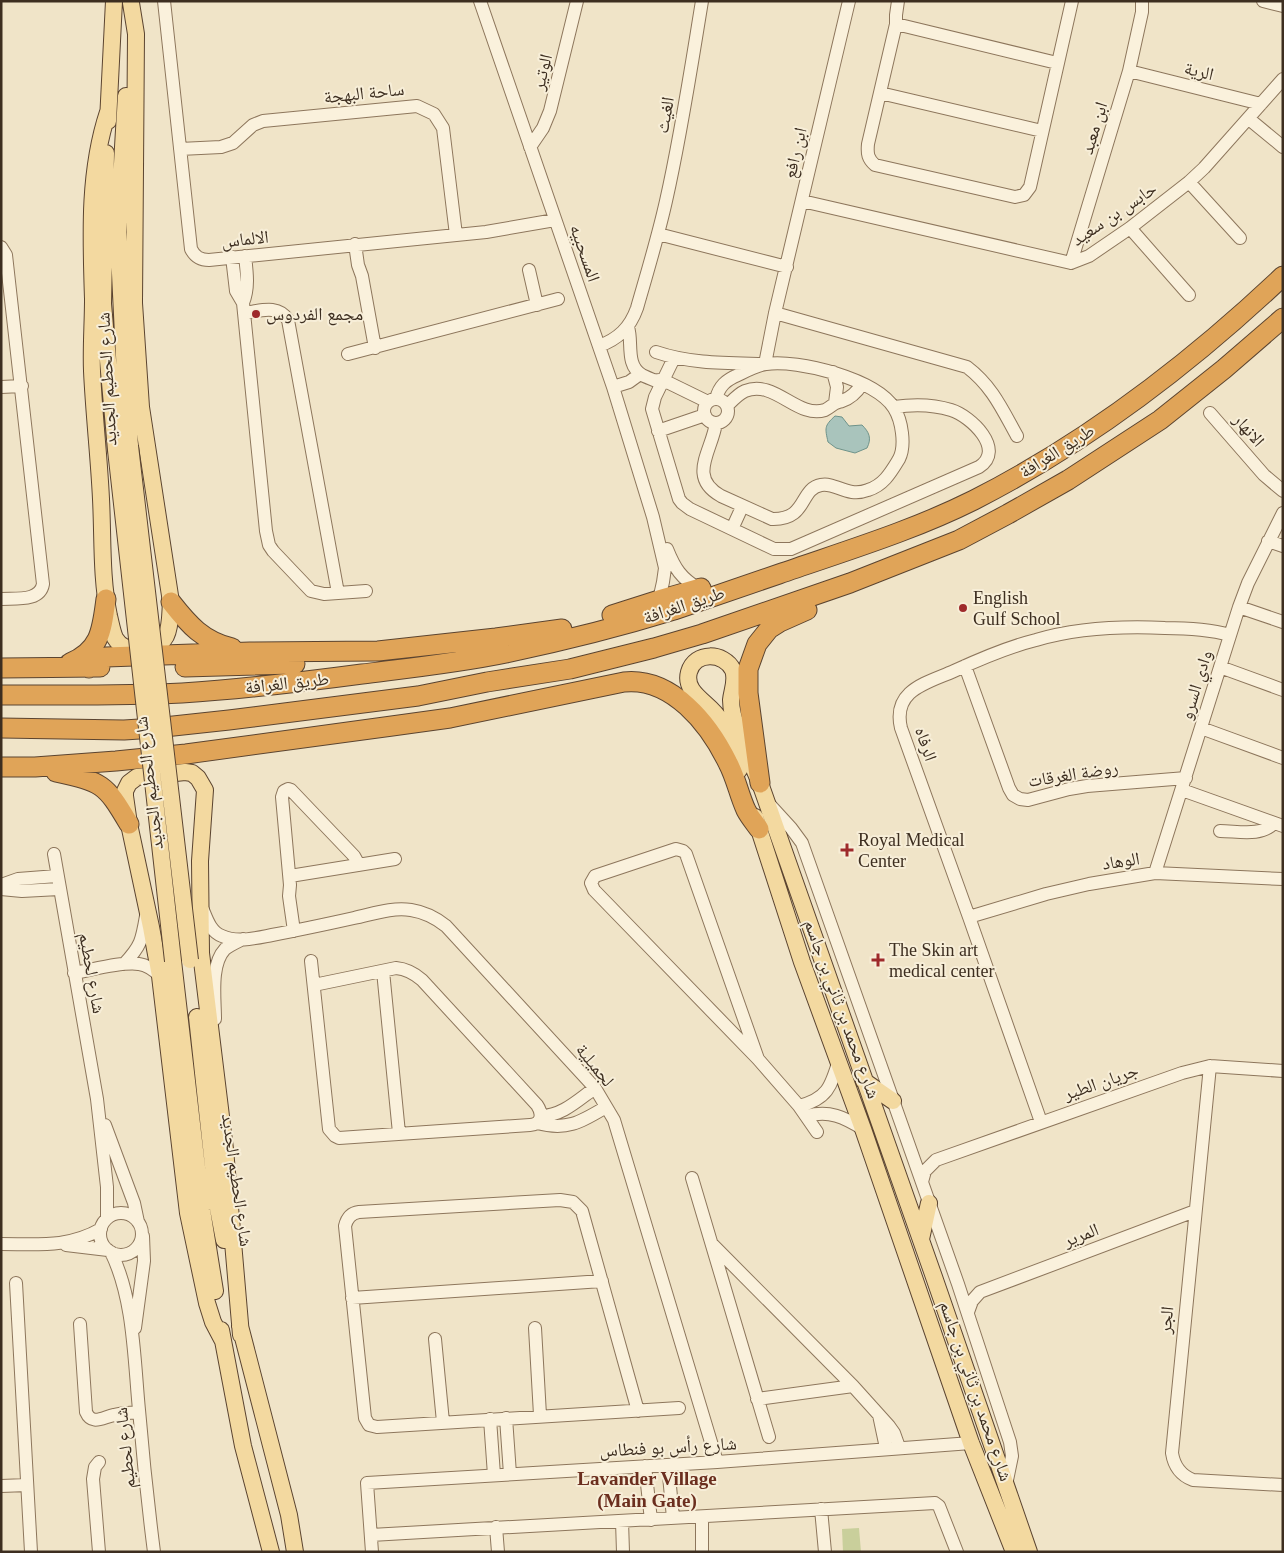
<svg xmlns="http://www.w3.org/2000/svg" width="1284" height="1553" font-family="'Times New Roman','Noto Naskh Arabic',serif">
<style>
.green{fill:#c9cf9b}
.water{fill:#a9c4bc;stroke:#6f938a}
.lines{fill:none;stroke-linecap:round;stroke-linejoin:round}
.minor-casing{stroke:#8d765c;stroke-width:14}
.major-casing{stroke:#5b4430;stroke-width:18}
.highway-casing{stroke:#5b4430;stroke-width:21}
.minor{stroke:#faf1dc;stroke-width:12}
.major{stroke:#f3d9a0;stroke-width:16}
.highway{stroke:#e0a458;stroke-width:19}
.major-bridge-casing{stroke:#5b4430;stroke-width:18;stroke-linecap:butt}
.major-bridge{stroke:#f3d9a0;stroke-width:16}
.poi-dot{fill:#9e2a2b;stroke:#f7eed8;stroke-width:2}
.labels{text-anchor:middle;stroke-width:4;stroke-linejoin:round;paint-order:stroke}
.street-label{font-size:18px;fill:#3d2e20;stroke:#f7eed8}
.poi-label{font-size:18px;fill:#3d2e20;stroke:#f7eed8;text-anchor:start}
.neighbourhood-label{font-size:19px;font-weight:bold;fill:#6b2e1e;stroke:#f7eed8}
</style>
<rect width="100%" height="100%" fill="#f0e4c8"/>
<path class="green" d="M859 1528 861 1552H843L842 1529Z"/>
<path class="water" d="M835 416 842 417 849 426 862 425C869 432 872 438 867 448L855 453 836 448 828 442C825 428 824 426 835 416Z"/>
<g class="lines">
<defs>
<path id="minor" d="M164 1 191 249C195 257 200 260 209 260L486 232 555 220
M480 1 613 387 653 517 665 568 663 582 659 600
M898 1 896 15V24L868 144C867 154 868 159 875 165L1015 197 1024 195 1030 187 1072 1
M1263 1 1283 6
M896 24 1057 63
M1129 71 1261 104
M880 93 1042 131
M1249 119 1283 147
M530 147 543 128 550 111 577 1
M180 149 221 147 233 143 253 125 263 121 417 106 434 114 443 128 456 235
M1189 182 1240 238
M802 201 1071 263 1089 256 1130 228 1189 182 1204 168 1283 79
M1130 228 1189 295
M658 234 787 267
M355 244 358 265 362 276 375 348
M1 247 6 255 43 584C40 602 15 598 1 599
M232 257 236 291 243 303 266 531 269 545 273 551 311 591 324 594 366 591
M1071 263 1129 71 1142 12V1
M529 270 537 305
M243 303C249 288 247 273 245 256
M244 313C260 311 278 304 288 320L338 593
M775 313 967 367C992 386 1002 409 1017 436
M628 327C633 342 625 365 642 375 646 377 651 379 656 381L659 380H663L708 402
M599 346C618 339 630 328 637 308 647 273 658 237 666 201 681 135 691 68 702 1
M656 352C691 364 728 363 765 364L775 313 849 1
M348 354 558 299
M674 358 655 397 652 409 679 499 682 503 690 509 774 549H791L979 467C1006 450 971 416 951 410 932 404 914 404 894 407
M833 372 837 387 835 403
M1 387 22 386
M613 387 629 382 640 374
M704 411a12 12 0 1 1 24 0a12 12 0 1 1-24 0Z
M727 406C732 401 738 394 745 391 775 379 797 419 825 410 829 408 831 406 834 404 837 402 839 402 842 401 851 398 857 392 862 384
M1210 413 1264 475 1283 491
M716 423C712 451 687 477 721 496L772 519C808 520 799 489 821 485 836 482 847 498 868 490 884 485 891 472 899 459 903 451 903 441 902 433 901 424 899 416 894 408 876 379 798 359 766 364 757 365 746 371 738 375 726 380 719 386 716 399
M658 431 705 415
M732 529 742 507
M1268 541 1283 546
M667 549C675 569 681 578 699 589
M1239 607 1283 622
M965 666 1009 788 1013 795 1020 799 1028 800 1069 789 1087 786 1186 778
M1220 667 1283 690
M1201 728 1283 758
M1182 790 1283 826
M770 805 791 828 802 843 958 1284 1010 1442 1012 1456 1006 1485
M1220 831C1238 831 1261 837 1274 823
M54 854 97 1099 107 1187V1218
M1155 873 1239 607 1248 583 1283 513
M290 876 395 859
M1 885 18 879 57 876
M1 889 22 891 59 889
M203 910C207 920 211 932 222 936 237 943 256 938 272 935 299 930 327 924 354 918 373 914 392 907 411 910 424 912 436 918 446 926L595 1088 614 1120 717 1462
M969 917 1046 894 1089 884 1155 873 1283 879
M294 931 289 896 290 885 282 797 284 791 288 789 291 790 354 856 359 865
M311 961 329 1129 335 1136 339 1138 530 1125C542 1124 543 1114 537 1105L422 980C414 973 407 969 396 968L314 985
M124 964C141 946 142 940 146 916
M383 971 399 1133
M74 973C92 970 122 961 139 964 147 965 154 970 160 976
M215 1019C215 998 210 965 225 949 230 945 237 942 243 939
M758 1059 686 854 683 851 676 849 595 876 591 883 594 890 758 1059 799 1106 817 1132
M1210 1066 1172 1453C1174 1466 1180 1475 1193 1480L1283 1485
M799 1106C827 1099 831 1087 839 1060
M541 1116C562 1116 578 1100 595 1088
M807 1116C829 1110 844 1117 863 1129
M1041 1122 969 917 901 728C892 690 927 683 954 671 980 659 1008 647 1036 640 1077 628 1123 626 1165 628 1187 628 1208 629 1230 635
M537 1123C567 1131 581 1122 606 1107
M105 1125 134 1203 138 1222
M692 1178 769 1437
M922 1182 925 1171 936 1160 1182 1073 1210 1066 1283 1071
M100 1234a21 21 0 1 1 42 0a21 21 0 1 1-42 0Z
M1 1244C38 1244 68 1248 101 1229
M712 1244 853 1386 889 1426 894 1433 899 1447
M66 1245 108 1250
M111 1252C134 1299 134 1359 139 1410 143 1458 148 1505 154 1552
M16 1283 31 1552
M352 1298 602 1281
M968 1312 972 1301 980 1292 1195 1211
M80 1324 86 1412C92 1426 103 1417 114 1415 122 1413 131 1413 139 1412
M135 1328 144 1261 143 1236
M535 1328 540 1415
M435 1339 443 1422
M757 1399 853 1386
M638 1411 582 1211 573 1202 560 1200 359 1212C351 1213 347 1218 345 1226L365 1418 369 1425 377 1427C477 1420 578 1414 679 1408
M879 1415 886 1448
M506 1418 510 1474
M490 1419 494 1475
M99 1462 95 1467 93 1479 99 1552
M668 1465 673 1518
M645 1466 651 1520
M1 1486 27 1485
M821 1509 825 1552
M702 1517V1552
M622 1521 623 1552
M496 1527 498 1552
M371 1535 935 1503 939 1506 957 1552
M372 1552 367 1483 717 1462 971 1443"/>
<path id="major" d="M126 96 118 232 126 396 130 446
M108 112C88 172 91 237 93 299 93 323 91 347 92 371 94 414 99 457 101 499 103 538 101 578 109 616 111 624 112 631 115 638 125 655 156 654 166 636 171 626 170 613 171 602L141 407 134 303 136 34 131 3
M108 121 114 1
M106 153 103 304 116 450
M739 770C733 754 729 736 720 720 711 703 683 694 689 672 695 651 724 652 733 670 737 680 732 690 731 700 731 705 732 711 733 715 739 738 751 761 760 783L934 1277 1029 1552
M755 817 802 962 863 1129 971 1443 1014 1552
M173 961 202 1210 215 1291
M197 1017 217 1203 224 1240
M864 1081 893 1101
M921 1239 929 1203
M240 1326 289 1515 295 1552
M221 1330 243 1446 271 1552
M223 1341 213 1322 207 1303 188 1213 160 976 151 927 129 824 125 796V791L129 783 137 777 185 772 192 773 198 778 205 790 200 861 201 953 225 1149 241 1335"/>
<path id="highway" d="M171 602C189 625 203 641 232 648
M612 615 659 600 701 588
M70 663C101 650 102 629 106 599
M185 667 295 664
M1 668 100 667
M89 668 96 661 106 657 250 652 378 651 496 638 562 629
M1 695C61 695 122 696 182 693 242 689 302 682 362 674 410 668 458 663 506 653 563 641 619 627 674 610 709 598 744 586 779 574 845 551 912 531 974 500 1088 442 1190 364 1283 276
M1 728 124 730 155 728 229 720 418 696 487 682 570 669 654 648 702 634 850 583 959 540 1008 514 1068 480 1160 420 1224 369 1283 318
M1 767H35L116 761 186 754 392 726 450 718 624 682C672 677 709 724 728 763 736 778 739 795 746 810 749 816 754 822 759 829
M56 772C102 782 105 783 129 824
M760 783 748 693V669L757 644 769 629 780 622 807 610"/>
</defs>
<use href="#minor" class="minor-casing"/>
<use href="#major" class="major-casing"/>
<use href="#highway" class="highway-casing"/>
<use href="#minor" class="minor"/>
<use href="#major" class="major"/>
<use href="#highway" class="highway"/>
<defs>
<path id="major-bridge" d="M130 446 190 960
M116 450 173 961"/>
</defs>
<use href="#major-bridge" class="major-bridge-casing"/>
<use href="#major-bridge" class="major-bridge"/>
</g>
<g class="poi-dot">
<circle cx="256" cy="314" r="5"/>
<circle cx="963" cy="608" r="5"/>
<path d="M844.5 842.5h5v5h5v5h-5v5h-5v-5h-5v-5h5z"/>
<path d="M875.5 952.5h5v5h5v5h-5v5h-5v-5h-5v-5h5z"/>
</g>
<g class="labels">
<g class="street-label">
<text transform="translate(1199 71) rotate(14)" y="6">الرية</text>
<text transform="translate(542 72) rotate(-76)" y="6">الوتير</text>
<text transform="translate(364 93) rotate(-6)" y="6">ساحة البهجة</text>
<text transform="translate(665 115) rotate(-80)" y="6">الغيث</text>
<text transform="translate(1094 128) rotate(-73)" y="6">ابن معبد</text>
<text transform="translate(795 153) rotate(-77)" y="6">ابن رافع</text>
<text transform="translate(1114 214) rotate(-34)" y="6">حابس بن سعيد</text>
<text transform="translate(245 239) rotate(-6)" y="6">الالماس</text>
<text transform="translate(585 253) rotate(71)" y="6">المسحبيه</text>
<text transform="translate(107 379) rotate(-93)" y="6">شارع الحطيم الجديد</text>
<text transform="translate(1249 430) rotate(49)" y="6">الانهار</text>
<text transform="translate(1057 451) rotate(-32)" y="6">طريق الغرافة</text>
<text transform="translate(684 605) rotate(-18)" y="6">طريق الغرافة</text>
<text transform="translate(287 683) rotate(-6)" y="6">طريق الغرافة</text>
<text transform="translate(1196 685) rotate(-73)" y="6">وادي السرو</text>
<text transform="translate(926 744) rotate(71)" y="6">الرفاه</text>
<text transform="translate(1073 774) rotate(-9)" y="6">روضة الغرقات</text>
<text transform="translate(149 783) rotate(-97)" y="6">شارع الحطيم الجديد</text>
<text transform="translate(1121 861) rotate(-9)" y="6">الوهاد</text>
<text transform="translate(92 973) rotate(80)" y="6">شارع لحطيم</text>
<text transform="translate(842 1009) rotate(70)" y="6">شارع محمد بن ثاني بن جاسم</text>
<text transform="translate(595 1065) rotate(51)" y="6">لجميلية</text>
<text transform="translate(1101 1082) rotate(-19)" y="6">جريان الطير</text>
<text transform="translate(237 1180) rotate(82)" y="6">شارع الحطيم الجديد</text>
<text transform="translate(1081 1235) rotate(-21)" y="6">المرير</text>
<text transform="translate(1166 1320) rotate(-84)" y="6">الجر</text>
<text transform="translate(976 1391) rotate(71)" y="6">شارع محمد بن ثاني بن جاسم</text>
<text transform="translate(668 1447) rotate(-3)" y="6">شارع رأس بو فنطاس</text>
<text transform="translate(125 1448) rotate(-96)" y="6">شارع لحطيم</text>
</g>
<g class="poi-label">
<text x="266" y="320">مجمع الفردوس</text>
<text x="973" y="604">English<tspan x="973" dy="21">Gulf School</tspan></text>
<text x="858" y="846">Royal Medical<tspan x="858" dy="21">Center</tspan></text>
<text x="889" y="956">The Skin art<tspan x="889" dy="21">medical center</tspan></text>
</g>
<g class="neighbourhood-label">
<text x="647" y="1485">Lavander Village<tspan x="647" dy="22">(Main Gate)</tspan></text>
</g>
</g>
<rect width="1284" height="1553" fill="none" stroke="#3d2e20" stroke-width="5"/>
</svg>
